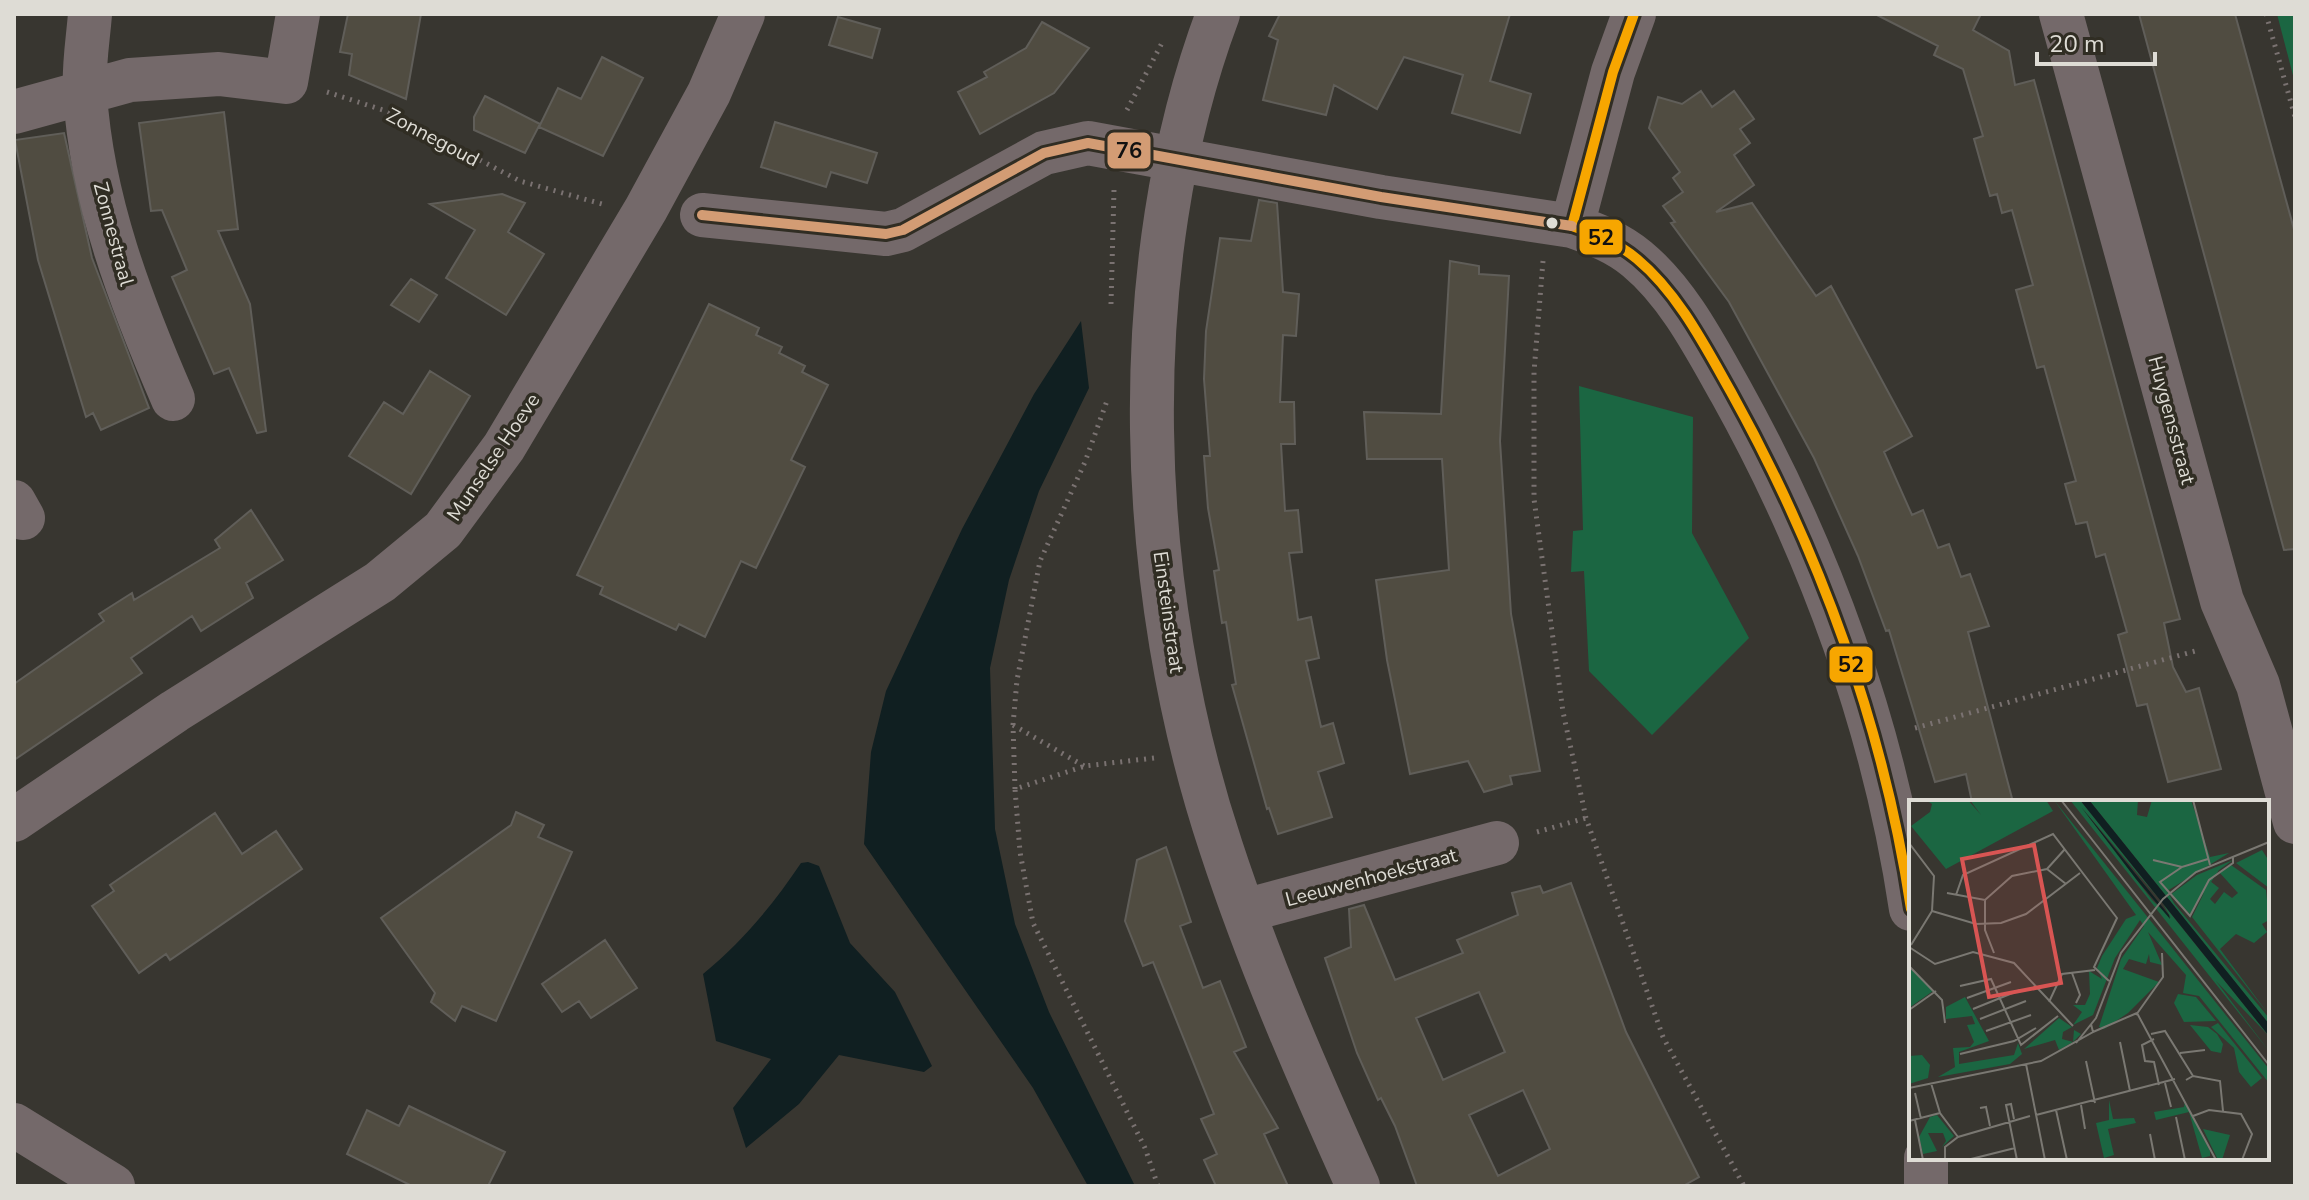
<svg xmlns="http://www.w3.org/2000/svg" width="2309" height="1200" font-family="'Nunito Sans',sans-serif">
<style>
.green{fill:#1b6642}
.water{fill:#101f21}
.building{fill:#504c41;stroke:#605e59;stroke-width:2;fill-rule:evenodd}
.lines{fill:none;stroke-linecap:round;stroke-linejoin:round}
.path{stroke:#7a7271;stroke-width:5;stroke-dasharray:2 6;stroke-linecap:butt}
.minor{stroke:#74696a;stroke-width:44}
.bus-1-casing{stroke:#302d23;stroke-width:16}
.bus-2-casing{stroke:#302d23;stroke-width:16}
.bus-1{stroke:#f7a600;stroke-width:10}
.bus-2{stroke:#d39c74;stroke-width:10}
.bus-dot{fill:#dedcd5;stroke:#302d23;stroke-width:3}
.labels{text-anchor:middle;stroke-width:7;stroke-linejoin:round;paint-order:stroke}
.street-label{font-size:20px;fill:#dedcd5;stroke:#302d23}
.inset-road{fill:none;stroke:#7a7872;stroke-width:2}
.view{fill:#d85553;fill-opacity:0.15;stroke:#d85553;stroke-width:4}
.inset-edge{fill:none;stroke:#dedcd5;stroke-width:4}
.line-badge{stroke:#302d23;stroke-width:3}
.pale-badge-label{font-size:22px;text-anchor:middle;font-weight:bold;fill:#111}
</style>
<rect width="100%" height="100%" fill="#383630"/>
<path class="green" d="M2277 14H2295V83Z
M1579 386 1693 417 1692 533 1749 638 1652 735 1589 671 1584 571 1571 572 1573 531 1583 530Z"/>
<path class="water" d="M1081 321 1089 388 1039 491 1009 580 990 668 995 829 1015 924 1049 1012 1135 1186H1088L1033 1088 864 844 871 752 886 691 962 529 1034 394Z
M808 862 819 866 850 943 895 992 932 1066 924 1072 839 1055 799 1104 746 1148 733 1108 771 1059 716 1041 703 974C743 941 772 906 801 863Z"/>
<path class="building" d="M348 14H421L406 99 349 75 352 54 340 52Z
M1280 14H1510L1490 81 1531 94 1520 133 1452 113 1463 75 1404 57 1377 109 1334 85 1326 115 1263 100 1278 40 1269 36Z
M1875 14H1981L1973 30 2009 51 2015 85 2034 80 2180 619 2164 623 2173 667 2186 692 2199 688 2221 769 2168 782 2147 704 2137 706 2118 635 2127 632 2105 554 2096 557 2087 522 2076 524 2065 484 2076 481 2044 366 2037 368 2016 290 2033 285 2012 210 2002 213 1997 194 1990 196 1974 139 1983 136 1963 69 1934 55 1938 46Z
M2139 14H2235L2295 233V549L2284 550Z
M838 17 880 29 872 58 829 45Z
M1042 22 1089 48 1054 93 980 134 958 92 987 77 984 72 1026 48Z
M602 57 643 78 603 156 539 127 558 88 581 99Z
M1701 91 1712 107 1734 91 1754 119 1740 129 1750 143 1734 155 1754 185 1716 212 1752 203 1816 296 1831 286 1912 436 1884 452 1912 515 1923 510 1938 548 1949 544 1961 577 1970 574 1989 626 1968 632 2013 802H1972L1966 774 1935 782 1889 630 1886 631 1858 556 1814 458 1729 302 1671 223 1675 222 1663 206 1683 192 1673 178 1680 172 1649 128 1658 97 1682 104Z
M485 96 540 124 525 153 474 130V117Z
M224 112 238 229 218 231 250 304 266 431 257 433 229 368 214 374 172 277 187 270 162 210 151 211 139 123Z
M775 122 877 153 867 183 831 172 826 187 761 167Z
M64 133 92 258 149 408 101 430 93 413 86 417 38 260 15 140Z
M502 194 525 203 508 232 544 254 506 315 446 278 475 230 430 204Z
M1259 200 1277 203 1283 292 1299 294 1296 336 1283 335 1280 402H1294L1295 444H1281L1285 511 1298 510 1302 552 1289 553 1298 620 1311 617 1315 638 1319 658 1306 661 1321 727 1333 723 1344 763 1318 772 1332 817 1278 834 1269 808 1267 809 1232 685 1236 684 1226 622 1222 623 1217 591 1214 571 1219 570 1208 508 1204 456H1210L1204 379 1206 331 1220 238 1251 241Z
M1450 261 1479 266V274L1509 276 1500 441 1503 488 1511 614 1540 771 1510 776 1512 784 1484 792 1468 761 1410 774 1387 660 1376 580 1449 570 1442 459H1367L1364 412 1441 414Z
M411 279 437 295 419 322 391 305Z
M709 304 759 328 756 335 782 347 779 353 805 366 802 372 828 385 791 460 805 467 756 568 741 561 705 637 679 624 676 630 600 594 603 587 577 575Z
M430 371 470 396 411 494 349 456 384 402 403 414Z
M251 510 283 560 246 583 253 598 201 631 192 616 131 658 142 673 14 760V684L104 621 99 614 132 593 134 600 220 548 215 540Z
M516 812 544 825 538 837 572 852 496 1021 462 1006 455 1021 431 1002 435 993 381 918 511 825Z
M215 813 242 854 276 831 302 869 170 960 166 954 139 973 92 906 114 891 110 885Z
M1166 847 1191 922 1180 926 1203 988 1220 981 1246 1047 1234 1052 1278 1128 1264 1134 1288 1186H1216L1204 1160 1217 1154 1201 1119 1214 1114 1153 962 1143 966 1125 921 1137 860Z
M1571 883 1626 1032 1699 1177 1683 1186H1417L1395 1126 1381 1098 1378 1100 1357 1053 1325 958 1351 947 1349 909 1364 905 1395 980 1463 953 1457 940 1518 915 1512 893 1540 886 1543 893ZM1479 992 1505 1052 1443 1080 1416 1018ZM1523 1090 1550 1149 1498 1176 1469 1115Z
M605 940 637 988 591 1018 579 1001 562 1012 542 984Z
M409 1106 505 1152 488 1186H412L347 1154 367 1110 399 1126Z"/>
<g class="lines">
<path class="path" d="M2266 14 2295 117
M327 92 386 111 520 181 602 204
M1127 110 1163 41
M1543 261 1534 372V499L1563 712 1586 818 1663 1037 1744 1186
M1111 304 1114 190
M1013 725 1084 766
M1915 728 2199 650
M1154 758 1085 766 1015 789 1020 852 1033 923 1145 1148 1158 1186
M1015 789 1013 725 1017 680 1040 561 1085 462 1108 398
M1537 832 1586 818"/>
<path class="minor" d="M90 14C88 40 83 68 85 94 92 201 131 302 173 399
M1218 14C1123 267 1136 592 1221 847 1259 963 1308 1075 1358 1186
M1634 14 1613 72 1572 226C1595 234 1618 243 1637 259 1678 293 1705 346 1731 392 1820 552 1884 728 1911 909
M2061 14 2222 601 2258 685 2295 822
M14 112 130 80 219 74 286 82 298 14
M702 215 886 234 903 230 1044 153 1088 143 1381 197 1572 226
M14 502 23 518
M14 820 175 711 380 582 443 530 504 447 646 209 709 93 743 14
M1244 911 1497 843
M14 1125 113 1186
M1926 1186V1158"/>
<defs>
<path id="bus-1" d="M1634 14 1613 72 1572 226C1595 234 1618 243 1637 259 1678 293 1705 346 1731 392 1820 552 1884 728 1911 909"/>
<path id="bus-2" d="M702 215 886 234 903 230 1044 153 1088 143 1381 197 1572 226"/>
</defs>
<use href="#bus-1" class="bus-1-casing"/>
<use href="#bus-2" class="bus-2-casing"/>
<use href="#bus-1" class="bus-1"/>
<use href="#bus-2" class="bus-2"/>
</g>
<circle class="bus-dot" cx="1552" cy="223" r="7"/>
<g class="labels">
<g class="street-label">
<text transform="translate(433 137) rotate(28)" y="7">Zonnegoud</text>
<text transform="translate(114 234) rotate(75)" y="7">Zonnestraal</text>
<text transform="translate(2172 420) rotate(75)" y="7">Huygensstraat</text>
<text transform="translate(493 457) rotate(-56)" y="7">Munselse Hoeve</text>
<text transform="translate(1169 612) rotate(82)" y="7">Einsteinstraat</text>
<text transform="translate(1371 877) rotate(-15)" y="7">Leeuwenhoekstraat</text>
</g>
</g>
<g transform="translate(1909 800)">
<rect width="360" height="360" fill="#383630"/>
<path d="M17 0H59L72 15 61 0H137L144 11 37 69 2 26 21 12 23 4ZM145 0 360 269V283L290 196 274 193 277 175 239 132 253 165 241 162 240 154 237 164 220 159 214 169 250 182 219 213 195 229 190 227 212 159 235 126 231 120 206 158 184 215 164 225 173 212 164 205H176L181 194 180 171 193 179 188 168 193 156 217 119 227 115ZM161 0H171L250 99 173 8 243 100 262 118 254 104 360 236 307 181 360 251ZM180 0H229L228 15 238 17 243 0H282L301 57 320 53 258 91 251 79 265 103 360 218V224ZM353 50 360 61V88L327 63ZM324 60 310 70 281 114 261 95 288 75ZM322 65 357 90 360 120 353 124 358 132 345 143 327 134 311 149 360 215 283 117 301 81 310 88 301 99 306 104 315 92 323 98 329 93 310 72ZM0 167 24 191 0 208ZM269 194 287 197 307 221 275 222 265 203ZM56 197 80 241 50 252V264L105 255 109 243 113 254 101 264 29 277 46 267 44 248 61 247 65 242 58 225 66 224 63 216 37 219V207ZM150 218 163 227 154 232 153 239 164 242 165 230 172 234 164 242 150 250 146 240 115 249ZM309 223 353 278 342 287 330 272 325 248 302 227ZM281 225 299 227 308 234 314 244 312 253 302 251ZM13 255 21 265 19 278 0 284V256ZM200 300 204 319 225 318 227 323 199 329 205 355 195 358 187 323 200 320ZM276 302 301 351V356L293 358 280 312 247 320 245 312 275 307ZM28 315 45 336 33 347 37 341 34 333H19L28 351 14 354 10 337 21 317ZM294 329 321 335 313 360H309Z" fill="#1b6642"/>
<path d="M171 0H180L360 224V236ZM173 8 260 115 261 119 227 79Z" fill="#101f21"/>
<path class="inset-road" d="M152 0 360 265M284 0 301 65M0 43 25 76 23 111 67 124 92 123 117 114 171 73M244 60 273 67 299 59M273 67 251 82 281 116 300 80 324 63V57M138 69 157 84M38 93 76 100 103 76 138 69 156 49M47 95 54 75 144 34 208 118 185 167 200 181M76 100V130L85 153M2 145 23 111M0 147 26 164 64 152 105 163 164 226M0 166 33 200 36 223M163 173 171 195 167 203M51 186 82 179 112 245 149 216M58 198 102 182M140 202 153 174 186 170M64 209 111 190M0 210 27 191M228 213 307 360M227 215 254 177 253 153M71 219 117 201M77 231 122 215M184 232 228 213M242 234 256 231 284 276M245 239 233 245 236 261 245 262 250 285M211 242 221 291M167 243 187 218 212 153 254 99 287 72 360 42M271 253 296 250M51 254 105 241 127 228M177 261 186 303M117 264 136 360M277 280 284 276 311 281 314 311M22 283 31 313 49 337M256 283 262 307M0 288 132 261 184 232 182 224M6 293 12 319M172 305 176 329M71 308 77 307 81 326M147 310 158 360M127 315 266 279M284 316 300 310 332 314 343 334 333 360M267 317 276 360M105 319 102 304 97 305 108 360M6 320 14 360M0 321 31 313M241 334 246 360M36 360V347L49 337 121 316M58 360 106 348"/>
<path class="view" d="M125 45 152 183 80 197 53 59Z"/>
<rect width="360" height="360" class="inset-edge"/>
</g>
<g class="line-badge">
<rect x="1106" y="131" width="46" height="39" rx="8" fill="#d39c74"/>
<rect x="1578" y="218" width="46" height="38" rx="8" fill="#f7a600"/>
<rect x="1828" y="645" width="46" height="39" rx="8" fill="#f7a600"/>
</g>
<g class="pale-badge-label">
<text x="1129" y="158">76</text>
<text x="1601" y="245">52</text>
<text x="1851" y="672">52</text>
</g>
<rect width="2309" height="1200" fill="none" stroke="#dedcd5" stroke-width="32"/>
<path d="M2037 52v12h118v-12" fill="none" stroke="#dedcd5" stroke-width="4"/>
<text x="2049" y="52" font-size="24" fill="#dedcd5" stroke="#302d23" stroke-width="6" paint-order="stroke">20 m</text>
</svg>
